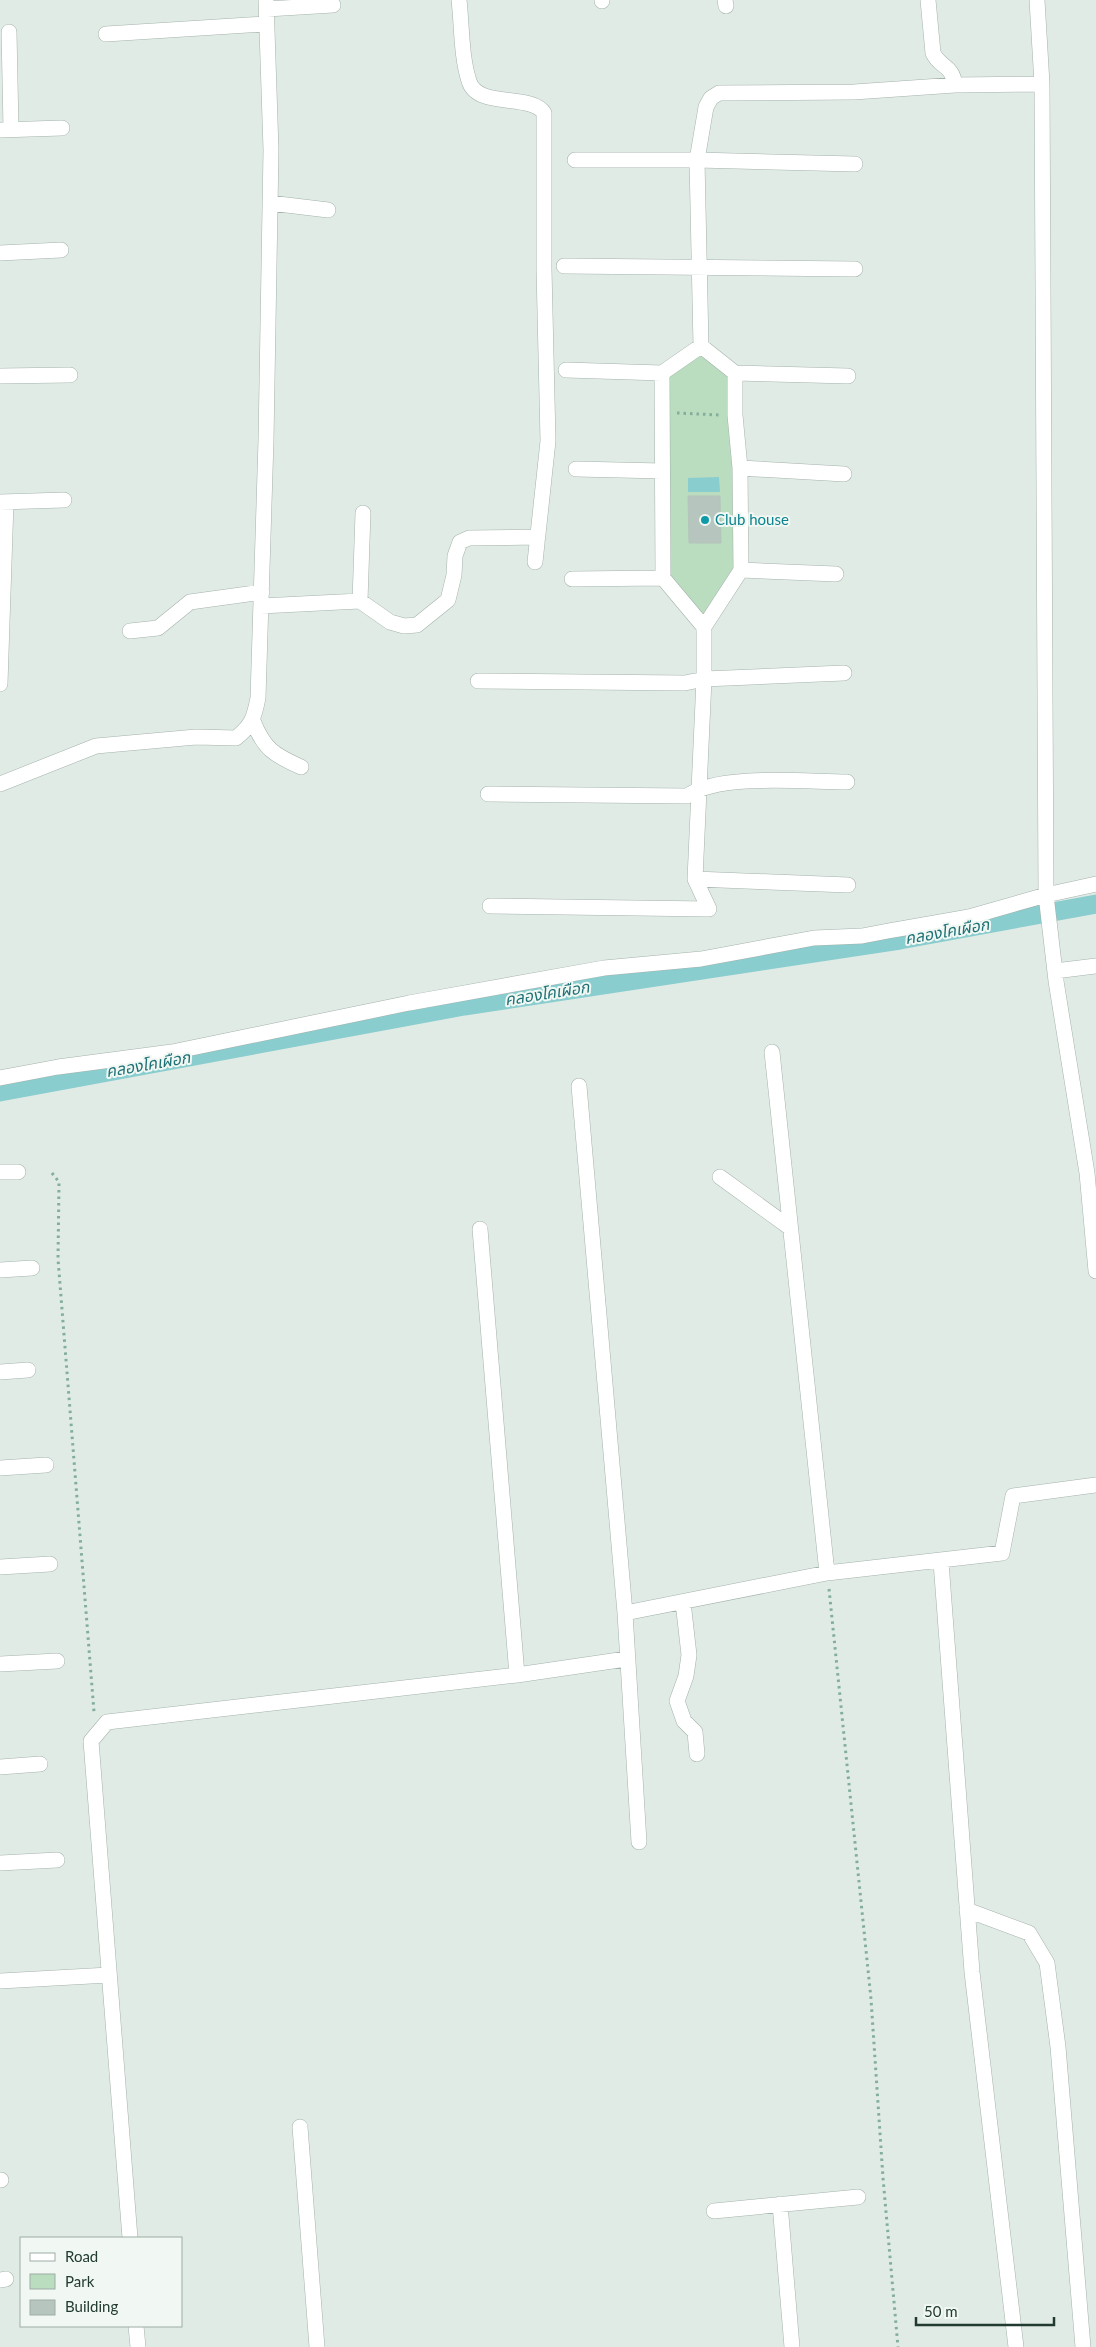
<svg xmlns="http://www.w3.org/2000/svg" width="1096" height="2347" font-family="Lato,'Noto Sans Thai',sans-serif">
<style>
.green{fill:#badcbf}
.water{fill:#8acdcf}
.lines{fill:none;stroke-linecap:round;stroke-linejoin:round}
.canal{stroke:#8acdcf;stroke-width:19}
.building{fill:#b6c6be;stroke:#b4c4bb}
.minor-casing{stroke:#a4b3ab;stroke-width:16}
.path{stroke:#82ae9b;stroke-width:3;stroke-dasharray:2.5 4;stroke-linecap:butt}
.minor{stroke:#fff;stroke-width:15}
.culture-dot{fill:#0f9aa8;stroke:#f1f8f4;stroke-width:2}
.labels{text-anchor:middle;stroke-width:4;stroke-linejoin:round;paint-order:stroke}
.culture-label{font-size:15px;fill:#0d838f;stroke:#f1f8f4;text-anchor:start}
.water-label{font-size:16px;font-style:italic;fill:#1e7175;stroke:#f1f8f4}
</style>
<rect width="100%" height="100%" fill="#e1ebe5"/>
<path class="green" d="M701 346 735 373 741 570 704 627 663 578 662 373Z"/>
<path class="water" d="M719 477 720 492H688V478Z"/>
<g class="lines">
<path class="canal" d="M0 1092 464 1006 900 940 1096 904"/>
</g>
<path class="building" d="M688 496H720L721 543H689Z"/>
<g class="lines">
<defs>
<path id="minor" d="M459 0C462 26 461 56 469 81 477 109 531 93 544 113V269L548 441 535 562
M602 0V1
M725 0 726 6
M928 0 933 53C940 68 952 64 955 85
M1037 0 1042 84 1046 895 1056 981 1087 1173 1096 1271
M267 9 333 5
M9 32 11 129
M106 34 265 24
M0 130 62 128
M575 160H697L855 164
M270 203 328 210
M0 253 61 250
M564 266 855 269
M701 346 697 160 706 107 711 98 719 93 854 92 955 85 1042 84
M701 346 662 373 663 578 704 627
M566 370 662 373
M735 373 848 376
M0 376 70 375
M740 468 844 474
M576 469 662 471
M0 502 64 500
M741 570 836 574
M572 579 663 578
M360 601 363 513
M261 606 360 601 390 622 404 626 417 625 448 600 454 575 455 556 460 542 469 538 538 537
M130 631 158 628 190 602 262 592
M478 681 685 683 704 679 844 673
M0 684 6 502
M253 721C264 749 274 755 301 767
M0 784 96 746 196 737 236 738C252 725 254 718 258 698L266 440 271 150 266 0
M488 794 687 796C720 773 805 782 847 782
M695 879 848 885
M490 906 709 909 695 879 704 679V627L741 570 740 468 735 415V373L701 346
M1055 971 1096 966
M772 1052 827 1573
M0 1078 58 1067 172 1052 409 1003 604 968 701 959 814 938 862 936 888 931 969 917 1046 895 1096 884
M579 1086 625 1613 639 1842
M0 1172H18
M720 1177 789 1227
M480 1229 517 1675
M0 1270 32 1268
M0 1372 28 1370
M0 1468 46 1465
M941 1562 972 1972 1016 2347
M0 1567 50 1564
M683 1602 689 1655 686 1676 677 1701 684 1721 695 1732 697 1754
M625 1613 827 1573 1002 1553 1013 1496 1096 1485
M0 1664 57 1661
M0 1767 40 1764
M0 1863 57 1860
M967 1910 1029 1933 1047 1963 1058 2047 1083 2347
M0 1981 109 1975
M300 2127 317 2347
M0 2180H1
M780 2204 792 2347
M714 2211 858 2197
M130 2238 91 1741 107 1722 517 1675 626 1659
M0 2280 6 2279
M136 2326 138 2347"/>
</defs>
<use href="#minor" class="minor-casing"/>
<path class="path" d="M677 413 719 415
M52 1173 59 1182 58 1259 94 1712
M829 1589 871 1999 883 2178 898 2347"/>
<use href="#minor" class="minor"/>
</g>
<circle class="culture-dot" cx="705" cy="520" r="5"/>
<g class="labels">
<g class="culture-label">
<text x="715" y="525">Club house</text>
</g>
<g class="water-label">
<text transform="translate(947 931) rotate(-10)" y="6">คลองโคเผือก</text>
<text transform="translate(547 993) rotate(-9)" y="6">คลองโคเผือก</text>
<text transform="translate(148 1064) rotate(-10)" y="6">คลองโคเผือก</text>
</g>
</g>
<rect x="20" y="2237" width="162" height="90" fill="#f1f8f4" stroke="#9eaca6"/>
<rect x="30" y="2253" width="25" height="8" fill="#ffffff" stroke="#9eaca6"/>
<text x="65" y="2262" font-size="15" fill="#223b31">Road</text>
<rect x="30" y="2274" width="25" height="15" fill="#badcbf" stroke="#9eaca6"/>
<text x="65" y="2287" font-size="15" fill="#223b31">Park</text>
<rect x="30" y="2300" width="25" height="15" fill="#b6c6be" stroke="#9eaca6"/>
<text x="65" y="2312" font-size="15" fill="#223b31">Building</text>
<path d="M916 2317v8h138v-8" fill="none" stroke="#223b31" stroke-width="2.5"/>
<text x="924" y="2317" font-size="15" fill="#223b31" stroke="#f1f8f4" stroke-width="4" paint-order="stroke">50 m</text>
</svg>
